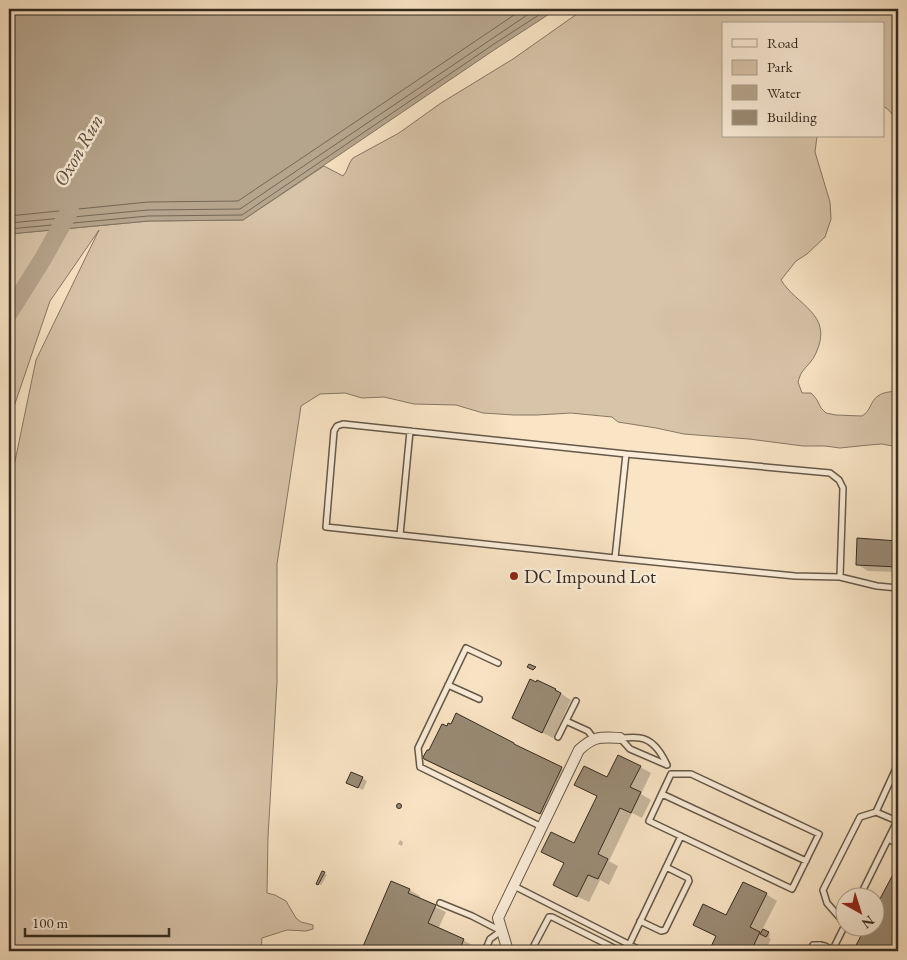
<svg xmlns="http://www.w3.org/2000/svg" width="907" height="960" font-family="'EB Garamond',serif">
<style>
.green{fill:#d8c4a9;stroke:#867764}
.water{fill:#b6a58d;stroke:#827461}
.shadow{fill:#0003}
.lines{fill:none;stroke-linecap:round;stroke-linejoin:round}
.shore{stroke:#756856;stroke-width:1}
.river{stroke:#b6a58d;stroke-width:18}
.building{fill:#9a8b75;stroke:#342a1f}
.lane-casing{stroke:#655848;stroke-width:8}
.street-casing{stroke:#655848;stroke-width:12}
.lane{stroke:#fbedd9;stroke-width:5}
.street{stroke:#fbedd9;stroke-width:10}
.lane-bridge-casing{stroke:#655848;stroke-width:8;stroke-linecap:butt}
.lane-bridge{stroke:#fbedd9;stroke-width:5}
.poi-dot{fill:#8f2418;stroke:#fbedd9;stroke-width:2}
.labels{text-anchor:middle;stroke-width:5;stroke-linejoin:round;paint-order:stroke}
.poi-label{font-size:19px;fill:#342a1f;stroke:#fbedd9;text-anchor:start}
.water-label{font-size:20px;font-style:italic;fill:#5b4f40;stroke:#fbedd9}
</style>
<rect width="100%" height="100%" fill="#f9e4c5"/>
<filter id="stains"><feTurbulence type="fractalNoise" baseFrequency=".004" numOctaves="4"/><feColorMatrix values="0 0 0 0 .2 0 0 0 0 .09 0 0 0 0 .02 0 0 0 .5 -.17"/></filter>
<radialGradient id="worn" r=".72"><stop offset=".6" stop-color="#630" stop-opacity="0"/><stop offset="1" stop-color="#630" stop-opacity=".3"/></radialGradient>
<path class="green" d="M584 9H898V120C892 116 890 109 883 106V24H723V136H817L815 152 830 202 831 219 825 237 807 254 796 261 781 280C797 306 834 314 816 353 813 361 807 365 802 372 800 375 799 379 798 382L802 393H811L813 395 817 400 821 408 826 413 836 415 862 416C871 411 870 401 878 396 884 391 892 393 898 389V447L882 444 869 445 840 448 825 446H803L749 439 684 434 656 428 618 422 612 417 571 413 537 415H514L483 413 456 405 414 404 384 397 362 398 345 393 320 394 301 406 277 564V682L268 837 267 893 275 895 286 901 296 918 301 922 313 925V929L306 931 287 930 262 938 261 951H9V490L36 360 99 230 50 301 9 421V234L149 221 243 220 324 166 343 176C348 171 348 163 353 158L399 133 441 103 513 59Z"/>
<path class="water" d="M9 9H557L497 48 243 220 149 221 9 234Z"/>
<path class="shadow" d="M859 540 898 542V572L868 571 857 564Z
M537 681 555 690 571 700 553 738 513 718Z
M524 750 573 774 551 819 437 766 425 759Z
M640 767 651 773 641 794 651 800 642 818 632 813 609 861 618 866 609 885 600 880 589 902 566 891 574 844 607 779Z
M362 778 367 781 363 790 352 785Z
M400 840 403 842 402 846 398 844Z
M898 867V951H854L867 928H874V913Z
M323 873 327 875 321 885 317 883Z
M392 883 410 890 420 896 419 899 446 912 438 929 463 940 474 946 472 951H362Z
M766 894 777 901 762 930 770 934 769 938 771 939 765 951H710L727 917Z"/>
<g class="lines">
<path class="shore" d="M9 216 148 202 238 201 523 9
M9 223 148 210 240 209 536 9
M9 229 148 216 242 215 494 44 548 9"/>
<path class="river" d="M9 313 44 257 70 210"/>
</g>
<path class="building" d="M857 538 898 541V567L856 565Z
M529 664 536 667 533 670 527 667Z
M530 679 536 682 537 680 556 689 555 690 561 693 542 733 512 718Z
M456 713 514 743V744L562 767 540 814 424 759 423 757 426 752 427 750H429L442 724 447 726 448 723 451 724Z
M618 755 641 766 630 787 641 792 631 813 620 808 598 854 608 859 598 879 588 875 577 897 553 885 564 863 541 852 551 832 574 843 597 796 574 785 584 766 607 777Z
M351 772 363 777 358 788 346 783Z
M396.5 806a2.5 2.5 0 1 1 5 0a2.5 2.5 0 1 1-5 0Z
M898 865V951H853L865 928H874V910Z
M322 871 325 872 318 885 316 884Z
M391 881 410 889 408 893 436 905 428 923 464 939 459 951H361Z
M743 882 767 893 750 927 760 932 751 951 741 947 739 951H709L716 936 693 925 703 904 726 915Z
M763 929 769 932 766 937 760 934Z"/>
<g class="lines">
<defs>
<path id="lane" d="M400 535 410 431
M615 558 326 527 334 431 337 426 343 424 626 454
M840 577 795 576 615 558 626 454 830 473 839 480 843 488 840 577 877 586 898 588
M498 663 466 648 418 748 420 767 542 827
M448 685 479 699
M576 701 566 721 588 731 594 739
M558 737 566 721
M620 738C626 738 634 737 640 738 654 740 662 754 667 765L630 749Z
M671 774H691L819 834 792 889 649 821Z
M662 794 806 861
M876 812 897 821
M888 839 898 844
M514 886 642 951
M859 898 897 821 898 822
M440 903 472 916 501 931 490 939 485 951
M640 921 661 931 665 930 689 881 688 878 666 867
M844 921 841 919 827 903 823 890 860 817 876 812 898 764
M629 945 681 836
M531 951 549 917H552L620 951
M810 951 813 945H820
M832 951 844 927"/>
<path id="street" d="M508 951 498 918 579 750C594 736 600 737 620 738"/>
</defs>
<use href="#lane" class="lane-casing"/>
<use href="#street" class="street-casing"/>
<use href="#lane" class="lane"/>
<use href="#street" class="street"/>
<defs>
<path id="lane-bridge" d="M820 945 825 946 834 951"/>
</defs>
<use href="#lane-bridge" class="lane-bridge-casing"/>
<use href="#lane-bridge" class="lane-bridge"/>
</g>
<circle class="poi-dot" cx="514" cy="576" r="5"/>
<g class="labels">
<g class="poi-label">
<text x="524" y="583">DC Impound Lot</text>
</g>
<g class="water-label">
<text transform="translate(78 150) rotate(-60)" y="7">Oxon Run</text>
</g>
</g>
<rect width="907" height="960" fill="none" stroke="#f9e4c5" stroke-width="30"/>
<rect x="10" y="10" width="887" height="940" fill="none" stroke="#342a1f" stroke-width="2.5"/>
<rect x="15" y="15" width="877" height="930" fill="none" stroke="#342a1f"/>
<rect x="722" y="22" width="162" height="115" fill="#fbedd9" stroke="#ab9f8f"/>
<rect x="732" y="39" width="25" height="8" fill="#fbedd9" stroke="#ab9f8f"/>
<text x="767" y="48" font-size="15" fill="#342a1f">Road</text>
<rect x="732" y="60" width="25" height="15" fill="#d8c4a9" stroke="#ab9f8f"/>
<text x="767" y="72" font-size="15" fill="#342a1f">Park</text>
<rect x="732" y="85" width="25" height="15" fill="#b6a58d" stroke="#ab9f8f"/>
<text x="767" y="98" font-size="15" fill="#342a1f">Water</text>
<rect x="732" y="110" width="25" height="15" fill="#9a8b75" stroke="#ab9f8f"/>
<text x="767" y="122" font-size="15" fill="#342a1f">Building</text>
<g transform="translate(860 912) rotate(141)"><circle r="24" fill="#fbedd9" stroke="#ab9f8f"/>
<path d="M0-4L9 19L0 12L-9 19Z" fill="#8f2418"/>
<text y="-8" font-size="14" font-weight="bold" text-anchor="middle" fill="#342a1f">N</text>
</g>
<path d="M25 928v8h144v-8" fill="none" stroke="#342a1f" stroke-width="2.5"/>
<text x="32" y="928" font-size="15" fill="#342a1f" stroke="#fbedd9" stroke-width="4" paint-order="stroke">100 m</text>
<rect width="100%" height="100%" filter="url(#stains)"/>
<rect width="100%" height="100%" fill="url(#worn)"/>
</svg>
